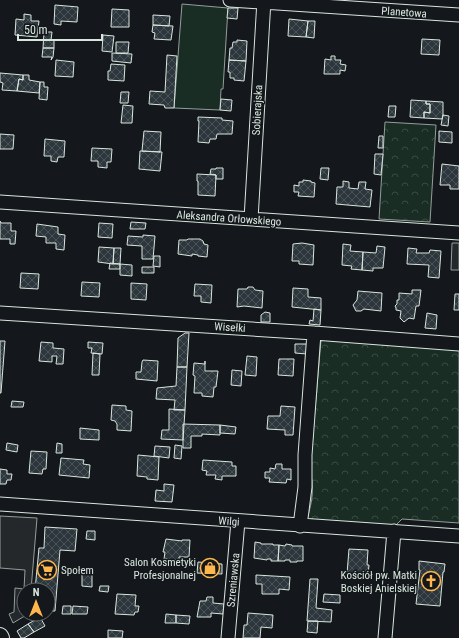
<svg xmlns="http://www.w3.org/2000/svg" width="459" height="638" font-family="'Roboto Condensed',sans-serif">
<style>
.grass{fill:#1a2d24;stroke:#939e99}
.forest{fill:url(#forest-crowns);stroke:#939e99}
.parking{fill:#24282b;stroke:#939e99}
.building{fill:url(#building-cross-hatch);stroke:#d8e6dc}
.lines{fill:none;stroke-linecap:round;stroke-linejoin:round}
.minor-casing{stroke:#d8e6dc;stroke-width:15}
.major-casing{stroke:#d8e6dc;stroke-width:18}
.minor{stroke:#14181c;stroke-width:13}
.major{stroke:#14181c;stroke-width:16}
.labels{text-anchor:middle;stroke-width:3;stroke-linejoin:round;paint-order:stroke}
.street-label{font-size:11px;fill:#d8e6dc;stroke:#14181c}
.poi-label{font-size:11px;fill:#d8e6dc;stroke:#14181c;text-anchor:end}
</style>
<defs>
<pattern id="forest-crowns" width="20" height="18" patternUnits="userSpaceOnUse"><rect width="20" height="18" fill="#1a2d24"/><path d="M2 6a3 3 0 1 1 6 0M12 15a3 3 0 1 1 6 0" fill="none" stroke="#3b4b43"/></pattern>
<pattern id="building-cross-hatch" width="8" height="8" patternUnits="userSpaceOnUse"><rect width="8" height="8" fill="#2c363c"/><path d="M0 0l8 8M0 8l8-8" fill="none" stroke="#4a5358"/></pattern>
</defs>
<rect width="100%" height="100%" fill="#14181c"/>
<path class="grass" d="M182 4 228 8 223 89H221L220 110 174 108Z"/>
<path class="forest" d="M385 122 436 125 430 222 379 219Z
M321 340 459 349V523L402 519 395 526 307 519C313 499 314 489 310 468Z"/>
<path class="parking" d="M452 243H459V270H451Z
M0 516 37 518 31 590H24V614H28L13 623 9 614 14 612 15 588 24 589 25 570 0 568Z"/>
<path class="building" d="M55 5 78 7 77 22 61 21V25L54 24Z
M228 8H238L237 19 227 18Z
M112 9 129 10V27H111Z
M24 14 31 15V21H39L37 37 15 35 16 19 24 20Z
M153 15 170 16 169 26 153 25Z
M289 19 308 21 306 37 288 36Z
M308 21H315L314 38 306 37Z
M153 25 173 26 171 40 154 39 155 33 152 32Z
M44 32H52L51 40H54V48H43Z
M103 35 114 36 112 52 102 51Z
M422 39 440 40 439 55 421 54Z
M237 40 247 41 246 61 229 60 230 48H232L233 42H237Z
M116 42H129L128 53H116Z
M43 48H54L53 57 51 60 52 57H42Z
M112 53 132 54 131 63 112 61Z
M167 55 177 56 174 108H165L164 105 149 104 150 91 165 92Z
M331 56H335V60H341L340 64 346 65 345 71 340 70V74H324L325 59 331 60Z
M56 60 74 62 73 77 55 76Z
M229 60 246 61 244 81 234 80V78H230V72H228Z
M111 64 125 65 124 81 108 80V71H110Z
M0 73 23 75V80L19 79 17 91 2 90 3 83 0 82Z
M23 75H29V80L40 82 39 93 17 91 19 79 23 80Z
M40 82H44V87H48L47 100 39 99Z
M121 92H129L128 103H120Z
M221 99 232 100 231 111 220 110Z
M411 100 426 101V104H430V113L424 112V118L410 117Z
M426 101 443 102V115L442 119 424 118V112L430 113V104H426Z
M123 105 133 106 132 123H121Z
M389 106H396L395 117H388Z
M443 115 449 116 448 126 441 125Z
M198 117 222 118V120L233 121 232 134H217L216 139H210L209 143 198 142 199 121H198Z
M144 131 161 132 160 152 142 151Z
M439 131 452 132V143L439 142Z
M0 134 14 135 13 149H0Z
M379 136H383V148H378Z
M45 139 65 141 64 157H58L57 162 51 161V156H44Z
M92 148 112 149 111 162H107V168L98 167V161H91Z
M140 151 162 152 160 171 139 169Z
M375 154H383L381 175 374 174Z
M442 164 459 166V189H450V185H440Z
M216 168H223V179H216V175L210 174 211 169H216Z
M321 168H329L328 180 320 179Z
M197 174 216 175 215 196 198 195V181H197Z
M303 180 311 181V182L315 183 314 197 298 196 299 192H294V185L299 186V182H303Z
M343 181 349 182V188L358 189 359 182H366L365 189 372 190 370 207 336 204 337 187H343Z
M0 221 1 223H11V231H16L15 244H10V239H0Z
M131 222 146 223 145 229H130Z
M99 223 113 224 112 238 98 237Z
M37 224 58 227V234L65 235 64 250 56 249V243H46V237L36 236Z
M143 235 155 236 153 259H142V246L127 245 128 236 143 237Z
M188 239H200L203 241 204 244 208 245 207 257 198 256V255L192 254V256L178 254 179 240H187Z
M302 243 314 245 313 265 299 264V261H292L293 244Z
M343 244 351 245 350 251 363 252 362 270 351 269 352 266 342 265Z
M377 246 385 247 383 268H373V271L362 270 363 252 376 253Z
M99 247 114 248 113 264 98 262Z
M114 248H121L120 264H113Z
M408 248 417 249 416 253H429L430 250 441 251 439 278 428 277 429 265 407 264Z
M154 256H160V267L153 266Z
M110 263 120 264V269H109Z
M120 264 132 265V276L120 275Z
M142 267H154V273H142Z
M21 273 39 274 38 289 20 288Z
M82 282 100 283 99 297 81 296Z
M131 283 147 284 146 300 131 299Z
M195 284 212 285 211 303 201 302V296H194Z
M248 287H253L255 290 263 291 262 308 244 306 237 307 238 289H247Z
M293 288 308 289V297L321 298V310L292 307Z
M412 290H421L419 306H416L414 319 409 318 404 322 400 318 401 311 396 310V308L395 306 397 304V300H399V293L412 294Z
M358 291 382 293 381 311 364 309 361 311H356L353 305 357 300Z
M455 294H459V310H454Z
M314 309 321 310 320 325 309 324 310 320 313 321Z
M265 312 270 313V322H261V315Z
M427 313 437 315 436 329 425 328Z
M185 333H189L187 367H177L178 338Z
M0 341H5L1 393H0Z
M41 342 53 343V348L64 349 63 364H56L57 356H52V362L39 361Z
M88 342 103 343 102 354 91 353 92 348H88Z
M295 344H307V354L295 353Z
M93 353 100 354 99 375H92Z
M247 356 257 357 256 376 245 375Z
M279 359H294L293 376 278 375Z
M143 360 158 361 157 381 136 379V372H141L142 362Z
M205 361V371H218L216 387H214L213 397 202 396V393H194L195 376 193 375 194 363 205 364Z
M177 367H187L185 410H174L175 400 156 399 157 388 176 386Z
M232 370 242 371 241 386 231 385Z
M12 401 24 402 23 407H11Z
M112 405 126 406V410L132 411 131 431 117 430V424L115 421 111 420Z
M281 406 295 407 293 435H285V430L267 429 268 416H280Z
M169 409 185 410 183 440 161 439 162 430H169Z
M183 424 220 425V435L202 434V436H191V448H183Z
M220 425 236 427 235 434 220 433Z
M80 428 99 430V440L80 439Z
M7 443 18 445 17 452 6 450Z
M57 443 62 444V453H56Z
M175 445 182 446 181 459 174 458Z
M155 446 170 447 169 458 154 456Z
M31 451 47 452 46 469H43L42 474 29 473Z
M138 455 159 457 158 480 147 479V477L137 476Z
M61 458 84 460 83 464 90 465 89 478 59 475Z
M203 460 232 462V466H236V476H222V480L215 479 216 475H206L207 471 202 470Z
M276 464H282V469H291V480L287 479 286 483 269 482 270 478H265V472H270V468L275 469Z
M0 469 7 470V474H12L11 480H7L6 484H0Z
M164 484 174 485 172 502 155 501 156 490 164 491Z
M45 527 77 529 75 551 60 550 55 611H48V590H35L39 548H44Z
M87 531H95V540L86 539Z
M166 539 182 541V540H190L189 557H179V560L164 559 165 552H163Z
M255 542 261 543V544H273V545H279L278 561H271V559H267V560L254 558Z
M286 544 292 545V546H303V561H297V562H290V560H285V561H278L279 545 285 546Z
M349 549 368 550 367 565H369L368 575 347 574Z
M419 561 445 564 444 572H443L440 606 416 604 420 570H419Z
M198 562 222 564V574L197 573Z
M82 574H92V587L82 586Z
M256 575 290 577 289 590 279 589V594H262V584H256Z
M310 579H318L316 608 332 610 331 622 307 621Z
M100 586H109L108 592 99 591Z
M117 594 136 595 135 606H139L138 612H135L134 615 115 614Z
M324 594 340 595V603L323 602Z
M207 597H213V603L224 604 223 614 211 613V617H197L200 601H206Z
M63 606H71V614H62Z
M73 606 88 607 87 614H72Z
M248 613 273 615 272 628 261 627 260 638H243L244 625H247Z
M166 614 176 615V623H165Z
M176 615 190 616 189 624 176 623Z
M40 617 45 626 34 632 28 624Z
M308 621H318L317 633 307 632Z
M28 624 34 632 24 638H21L17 631Z
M108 630 123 631 122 638H108Z"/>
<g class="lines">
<defs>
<path id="minor" d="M230 0 459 15
M0 202 459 233
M251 219 264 0
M0 313 314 333 459 344
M0 504 459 536
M300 526 305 487V455L314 333
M228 638 238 521
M385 638 394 531"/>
<path id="major" d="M0 636 1 638"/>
</defs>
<use href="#minor" class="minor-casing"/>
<use href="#major" class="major-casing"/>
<use href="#minor" class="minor"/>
<use href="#major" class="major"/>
</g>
<defs>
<symbol id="shop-ring" viewBox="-11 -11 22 22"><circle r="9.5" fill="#14181c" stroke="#ffb74d" stroke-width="1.5"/><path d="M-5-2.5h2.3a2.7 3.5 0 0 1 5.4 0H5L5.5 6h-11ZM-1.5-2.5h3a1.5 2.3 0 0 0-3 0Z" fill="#ffb74d"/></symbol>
<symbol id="supermarket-ring" viewBox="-11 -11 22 22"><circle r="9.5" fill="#14181c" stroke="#ffb74d" stroke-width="1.5"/><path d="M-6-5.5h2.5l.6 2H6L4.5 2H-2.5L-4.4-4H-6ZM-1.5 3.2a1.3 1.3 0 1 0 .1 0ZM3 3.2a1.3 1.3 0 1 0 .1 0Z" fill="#ffb74d"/></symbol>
<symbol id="church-ring" viewBox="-11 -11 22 22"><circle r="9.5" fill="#14181c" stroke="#ffb74d" stroke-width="1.5"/><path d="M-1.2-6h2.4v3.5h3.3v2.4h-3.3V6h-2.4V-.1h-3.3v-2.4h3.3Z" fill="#ffb74d"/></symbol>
</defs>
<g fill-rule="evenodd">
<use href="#shop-ring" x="199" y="557" width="22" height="22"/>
<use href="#supermarket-ring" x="36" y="559" width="22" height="22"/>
<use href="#church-ring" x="420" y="570" width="22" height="22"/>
</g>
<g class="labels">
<g class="street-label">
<text transform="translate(404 12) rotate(4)" y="4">Planetowa</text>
<text transform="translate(257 110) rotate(-87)" y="4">Sobierajska</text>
<text transform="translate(229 218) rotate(4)" y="4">Aleksandra Orłowskiego</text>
<text transform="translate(230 327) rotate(4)" y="4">Wisełki</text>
<text transform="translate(229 521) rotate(4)" y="4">Wilgi</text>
<text transform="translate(233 580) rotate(-85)" y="4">Szreniawska</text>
</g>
<g class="poi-label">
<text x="196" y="566">Salon Kosmetyki<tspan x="196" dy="13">Profesjonalnej</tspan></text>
<text x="61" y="574" text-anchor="start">Społem</text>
<text x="417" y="579">Kościół pw. Matki<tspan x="417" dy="13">Boskiej Anielskiej</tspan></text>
</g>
</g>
<g transform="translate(36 602)"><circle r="19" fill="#14181c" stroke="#626a69"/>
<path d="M0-3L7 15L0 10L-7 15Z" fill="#ffb74d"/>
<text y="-6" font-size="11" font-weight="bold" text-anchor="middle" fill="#d8e6dc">N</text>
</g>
<path d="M18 34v6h84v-6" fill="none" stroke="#d8e6dc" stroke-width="2"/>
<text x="24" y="34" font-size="12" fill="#d8e6dc" stroke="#14181c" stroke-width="3" paint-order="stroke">50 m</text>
</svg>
